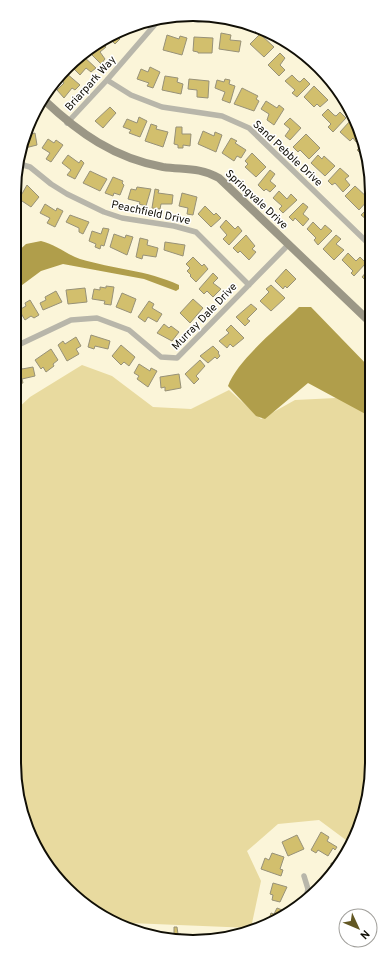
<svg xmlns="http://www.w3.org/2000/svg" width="386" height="956" font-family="Overpass,sans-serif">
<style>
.green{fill:#e8da9f}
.water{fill:#b09e4b}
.building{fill:#d2bf6d;stroke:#979178}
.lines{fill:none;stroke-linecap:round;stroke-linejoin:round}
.street{stroke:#b8b6aa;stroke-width:5.5}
.secondary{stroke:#9b9786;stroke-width:8}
.labels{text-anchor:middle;stroke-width:3;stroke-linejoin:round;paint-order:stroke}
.street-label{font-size:11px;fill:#110f06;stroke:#fff}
.rim{fill:none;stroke:#110f06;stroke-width:2}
</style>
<rect width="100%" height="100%" fill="#fbf5d9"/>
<path class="green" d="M82 365 112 376 153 407 191 409 229 390 261 419 295 400 336 398 371 412 372 763 363 820 350 843 319 820 278 824 247 851 261 881 251 928 130 923 122 924 104 918 58 881 24 821 14 763V412L30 397Z"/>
<path class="water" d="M41 241C55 244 66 254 80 259 113 269 147 270 179 285V289L176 291 144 279 63 264 41 271 14 291V255L26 244Z
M299 307H311L371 369V417L308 383 265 419 256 416 228 386C237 360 279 327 299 307Z"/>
<path class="building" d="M120 31 116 35 120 39 115 44 108 37Z
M221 33 231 35 230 40 241 41 239 52 219 49Z
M260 34 274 47 264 57 250 44Z
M167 35 179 39 180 36 187 38 182 55 163 50Z
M194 37 213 38 212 53H198V52L193 51Z
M101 42 106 47 100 52 105 59 101 64 89 52Z
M280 53 285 58 280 65 285 70 279 76 268 65Z
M83 56 96 68 91 72 86 68 80 75 72 67Z
M150 67 160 72 153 88 147 86 149 83 137 79 141 69 148 72Z
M66 73 80 85 75 90 72 88 64 98 57 90 64 83 61 79Z
M292 75 298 81 300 82 304 78 310 84 297 97 292 93 295 90 285 81Z
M165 76 178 78 177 82 183 84 181 94 162 90Z
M189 79 209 81 208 98 197 97V90L188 89Z
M225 79 230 80 229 84 235 86 230 103 222 100 225 92 215 88 217 80 224 82Z
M314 86 328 100 320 107 317 104 314 107 304 97Z
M242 88 258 96 256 99 259 101 254 111 234 104Z
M266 101 277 108 279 105 284 109 274 125 267 120 269 114 261 109Z
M110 107 116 113 103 128 95 121Z
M328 109 334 115 336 116 340 112 346 118 333 132 328 127 331 124 322 115Z
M139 117 147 121 140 137 129 133 131 130 123 127 127 119 137 123Z
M290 118 301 128 290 140 285 136 290 129 284 124Z
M350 121 360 131 362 137 356 142 353 138 350 141 340 132Z
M151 124 157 126 156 129 168 132 163 147 145 141Z
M176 127H182V134H191L190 146 183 145V148H178V145L174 144Z
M203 131 214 136 215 132 222 135 216 152 198 144Z
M35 133 37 145 21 149 23 140 29 138 28 135Z
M306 134 320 148 309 159 300 150 298 152 293 147Z
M231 138 237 141 235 143 246 150 241 158 237 156 234 161 222 153Z
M48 139 54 143 56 140 63 145 51 162 46 159 50 153 42 148Z
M363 144 369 166 362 160 364 157 357 150Z
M252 153 266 167 256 177 245 167 248 164 245 161Z
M68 155 79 163 81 160 84 163 75 179 67 175 71 170 62 163Z
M318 155 322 159 324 156 335 166 325 176 311 163Z
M340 168 349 176 345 179 350 185 343 192 335 183 332 185 328 181Z
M270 170 275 174 270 181 276 186 270 192 266 189 264 191 258 185Z
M90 171 107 179 100 191 83 183Z
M113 177 123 181 122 183 124 185 120 195 114 193 113 196 105 193Z
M27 185 39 197 31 207 19 199Z
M355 186 369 199 359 210 345 196Z
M137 187 151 189 146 206 139 204 140 202 128 199 131 189 136 190Z
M155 189 159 190 158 193 173 195 172 204H161L160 209 152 208Z
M279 191 287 199 291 194 297 200 283 213 279 209 282 206 273 198Z
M182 193 197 197 193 215 187 214 188 208 179 206Z
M303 203 308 207 303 214 309 219 303 226 295 218 293 221 289 217Z
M45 204 56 211 57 208 63 211 55 227 47 223 50 218 40 213Z
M371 205V217L367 220 361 215Z
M205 206 214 215 216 213 221 218 211 227 198 214Z
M70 215 89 222 83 234 79 232V228L66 222Z
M226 220 235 229 238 226 242 231 229 245 223 239 227 235 220 227Z
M313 222 321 230 325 225 332 231 318 245 314 240 316 238 307 229Z
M103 228 109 229 104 246 101 245 100 249 95 247 96 244 89 241 92 231 101 234Z
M114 234 125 238 126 235 133 237 127 255 110 247Z
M246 235 255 246 252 249 256 252 249 260 240 251 238 253 233 248Z
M336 235 341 239 336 244 344 250 334 260 323 249Z
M140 238 148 240 147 245 158 248 156 257 143 255 142 259 136 257Z
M165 242 185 245 183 256 164 250Z
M348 253 356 261 360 257 366 263 354 276 351 273 353 271 342 260Z
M193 257 202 266 204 264 208 269 196 282 190 276 191 275 187 271 190 268 186 264Z
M286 269 296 279 287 288 285 286 283 289 275 281Z
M367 271 371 274V290L367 286 369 284 362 277Z
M213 273 218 278 213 283 221 289 213 297 207 291 204 294 199 289Z
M271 285 285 298 271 311 260 301 269 292 266 289Z
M106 286 114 287 111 305 104 304 105 301 92 299 94 289 100 290V287L106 288Z
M85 288 87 302 68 304 66 290Z
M56 291 62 302 43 310 40 303 46 300 45 297Z
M122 293 136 299 131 313 116 307Z
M193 299 203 308 190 323 180 313Z
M30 300 39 315 34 318 31 316 25 320 19 310 26 306 25 303Z
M149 301 154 304 152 308 162 314 157 322 148 317 145 322 138 317Z
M251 304 257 309 247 319 250 321 245 326 236 317Z
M14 319H18L19 329 14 330Z
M164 324 169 328 171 326 179 332 172 341 157 333Z
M231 325 244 338 233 347 230 344 227 348 219 341 229 333 226 330Z
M91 335 110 341 108 349 95 346 94 349 88 347Z
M76 337 81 346 76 349 79 354 67 361 58 345 63 341 65 344Z
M121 345 135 357 129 366 124 362 121 365 112 356Z
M213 346 219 352 218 353 220 356 217 359 215 357 208 363 200 356Z
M51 349 58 360 53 364 54 366 46 372 43 367 41 369 35 360Z
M200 360 205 366 196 376 199 379 194 384 185 374Z
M20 363 22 369 33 367 35 376 22 379 23 383 17 384 14 365Z
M139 364 150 371 151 368 157 371 148 387 137 379 139 376 134 373Z
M179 374 181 388 165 391V387L161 388 160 377Z
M321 832 329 837 327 841 337 847 335 850 333 848 328 856 318 850 316 853 311 850Z
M297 835 304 849 288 856 282 842Z
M272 853 284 857 280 869 283 870 281 876 261 869 265 858 269 860Z
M331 863H340L332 874H331L333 870H331Z
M273 883 287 887 280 902 272 900 273 895 270 894Z
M277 908 285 911 283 918 271 922 272 921 269 919 271 913 274 914Z
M174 927H177L178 934H181V938H187V940H168V934H174Z"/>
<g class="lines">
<path class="street" d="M176 16 198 20 209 18
M290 43 334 85
M107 80 131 95 162 107 222 116 249 128 371 246
M67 123 107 80 158 21
M18 169 23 165 30 167 51 184 67 194 104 212 122 218 174 226 196 232 249 285
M14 347 71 320 97 318 129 330 161 357 177 358 289 244
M304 876 308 889 306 898"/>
<path class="secondary" d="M44 100C79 133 114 158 163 167 184 170 199 167 219 178L371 323"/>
</g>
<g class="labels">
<g class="street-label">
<text transform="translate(90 83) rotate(-48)" y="4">Briarpark Way</text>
<text transform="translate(288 153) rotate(43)" y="4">Sand Pebble Drive</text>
<text transform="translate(257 199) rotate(43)" y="4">Springvale Drive</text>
<text transform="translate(151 212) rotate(12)" y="4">Peachfield Drive</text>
<text transform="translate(204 316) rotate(-46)" y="4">Murray Dale Drive</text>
</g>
</g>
<path d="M0 0H386V956H0ZM193 21H193A172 172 0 0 1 365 193V763A172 172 0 0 1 193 935H193A172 172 0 0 1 21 763V193A172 172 0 0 1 193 21Z" fill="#fff" fill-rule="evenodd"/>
<path class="rim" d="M193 21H193A172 172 0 0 1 365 193V763A172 172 0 0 1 193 935H193A172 172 0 0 1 21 763V193A172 172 0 0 1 193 21Z"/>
<g transform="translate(358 928) rotate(134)"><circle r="19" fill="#ffffff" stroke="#a09f9b"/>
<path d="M0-3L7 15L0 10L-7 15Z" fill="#625723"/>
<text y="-6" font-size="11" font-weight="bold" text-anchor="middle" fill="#110f06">N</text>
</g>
</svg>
